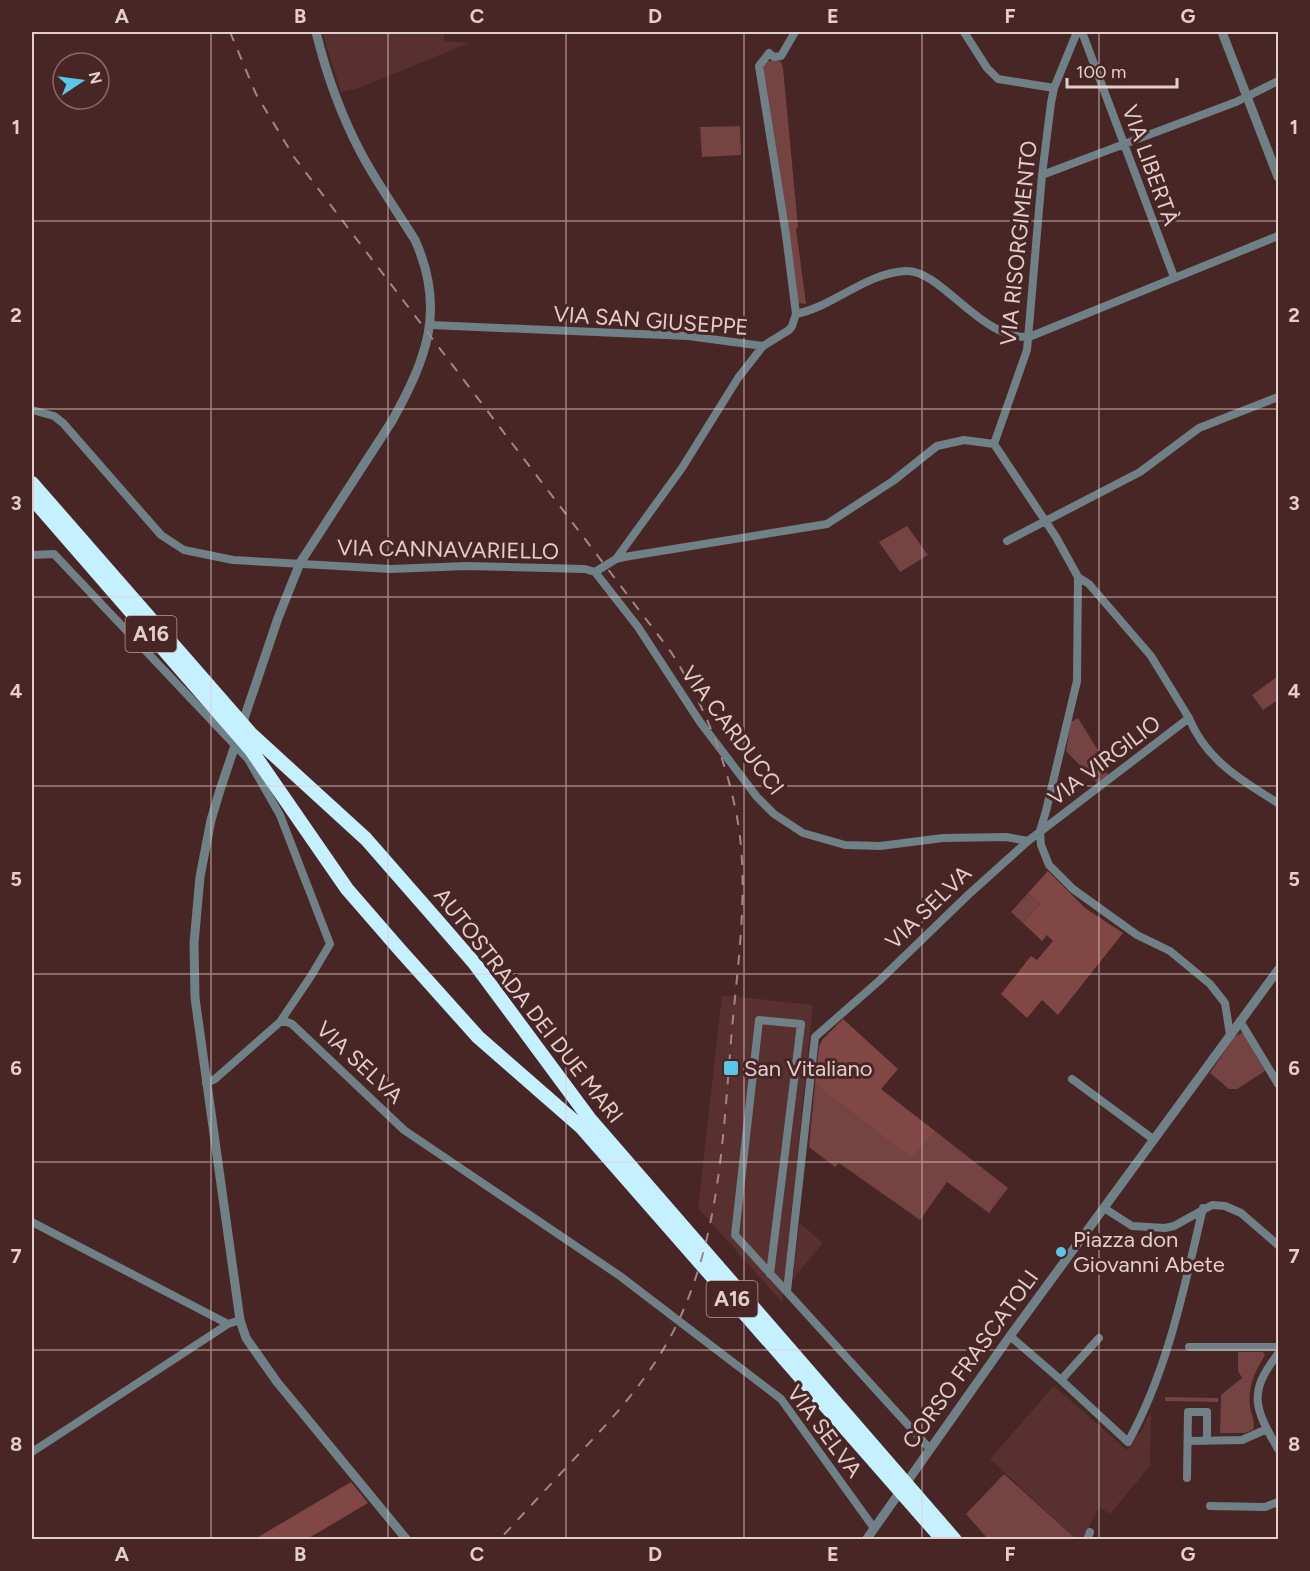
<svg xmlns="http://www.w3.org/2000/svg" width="1310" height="1571" font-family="Figtree,sans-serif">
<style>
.built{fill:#57302f}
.green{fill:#754341}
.forest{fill:#814745}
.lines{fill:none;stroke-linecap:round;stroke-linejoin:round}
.minor{stroke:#6f8086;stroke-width:8}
.tertiary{stroke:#6f8086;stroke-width:9}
.motorway{stroke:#c4f0ff;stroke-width:14}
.rail{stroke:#a18685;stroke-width:2;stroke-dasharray:10 10;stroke-linecap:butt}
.grid{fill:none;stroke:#e4cecc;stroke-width:1.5;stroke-opacity:0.55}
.poi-dot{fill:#5bc7e7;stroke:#472625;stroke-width:2}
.labels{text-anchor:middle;stroke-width:6;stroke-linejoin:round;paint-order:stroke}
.shield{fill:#472625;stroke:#b59c9a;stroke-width:1.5}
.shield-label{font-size:21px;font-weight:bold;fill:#e4cecc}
.street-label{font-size:22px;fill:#e4cecc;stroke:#472625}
.poi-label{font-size:22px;fill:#e4cecc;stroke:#472625;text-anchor:start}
.neatline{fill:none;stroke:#e4cecc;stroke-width:2}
.grid-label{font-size:20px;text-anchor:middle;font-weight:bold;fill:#e4cecc}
</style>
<rect width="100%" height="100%" fill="#472625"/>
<path class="built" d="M322 32H444V41L469 43 359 88 341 92Z
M722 995 813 1005 782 1302 698 1208Z
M800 1223 823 1243 793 1279 798 1235Z
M1054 1386 1127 1450 1136 1435 1140 1434 1151 1411 1150 1466 1110 1514 1099 1507 1083 1539H1076L990 1459Z"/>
<path class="green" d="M776 60 781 62 783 68 798 227 796 229 806 304 798 303 762 66 768 61Z
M740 126 741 155 702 157 700 127Z
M907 526 928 555 900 572 879 542Z
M1278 676V700L1263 710 1252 695Z
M1078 718 1101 755 1096 758 1110 777 1097 783 1066 751 1071 722Z
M1028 893 1040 904 1023 923 1011 912Z
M1243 1032 1265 1071 1237 1089H1229L1210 1073 1234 1037Z
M815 1084 912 1157 935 1131 1008 1188 989 1213 947 1182 920 1220 839 1163 835 1167 809 1147Z
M1238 1352H1263L1265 1355C1255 1372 1248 1385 1250 1406 1251 1415 1256 1422 1253 1430L1245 1433H1220L1221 1395 1242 1378 1238 1371Z
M1165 1397 1218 1398V1402L1165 1401Z
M1004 1474 1076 1539H988L966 1514Z"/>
<path class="forest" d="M1048 871 1085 908 1123 933 1058 1015 1042 1000 1027 1018 1001 994 1031 956 1037 960 1053 941 1047 935 1042 941 1023 923 1040 904 1028 893Z
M843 1019 898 1069 881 1089 935 1131 912 1158 815 1084 819 1047 822 1040Z
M351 1482 368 1503 307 1539H255Z"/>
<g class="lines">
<path class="minor" d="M964 32 987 68 998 79 1054 88
M1077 32 1054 88 1051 103 1042 175 1027 350 994 444 1056 537 1078 577 1077 681 1046 811 1040 831 1041 845 1049 865 1073 889 1137 935 1170 951 1210 984 1225 1003 1230 1035
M1082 32 1174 277
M1042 175 1236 102 1278 81
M796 314C835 306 865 273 906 271 942 270 979 339 1029 337L1278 236
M431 325 688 336 763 346 789 330 792 326 796 314 786 235 759 66 769 53 774 57 781 56 795 32
M32 410 54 416 63 423 161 535 184 550 233 560 391 569 466 566 585 569 595 572
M1007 541 1140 472 1199 428 1278 397
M32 555 54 554 248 759 280 815 330 944 311 976 280 1022
M616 559 682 468 738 378 763 346
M595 572 638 627 700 722 757 797 774 814 803 833 845 845 880 846 943 838 1006 837 1028 841
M595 572 616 559 624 557 827 524 893 481 937 446 964 440 994 444
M1078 577 1089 584 1151 656 1189 718C1206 760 1242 781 1278 803
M1240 1021 1278 1084
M1072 1079 1153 1139
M206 1083 215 1079 280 1022H287L292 1024 404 1130 620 1276 781 1399 874 1528
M1104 1208 1132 1226 1165 1228 1174 1226 1212 1205 1225 1206 1241 1213 1278 1245
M32 1222 228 1324 240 1320
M770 1274 801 1024 759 1020 735 1235 930 1449
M787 1291 815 1037 880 980 968 895 1028 841 1189 718
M1010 1336 1061 1380 1128 1442C1168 1370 1184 1288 1203 1208
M1189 1347H1278
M1278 1354C1247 1393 1255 1409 1278 1449
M1061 1380 1099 1338
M1188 1441 1242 1440 1267 1429
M32 1452 228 1324
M1187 1478 1188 1412H1207V1441
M1210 1506 1265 1507 1278 1502
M1087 1540 1090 1532"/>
<path class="tertiary" d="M316 32C326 73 341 115 361 153 377 183 397 211 415 240 446 309 427 358 392 421L300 563 278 618 220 790 211 820 200 877 194 943 195 998 240 1320 246 1338 277 1382 407 1540
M1222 32 1278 177
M866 1540 1010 1336 1278 970"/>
<path class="motorway" d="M32 483 251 734 366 839 436 919 475 964 589 1118 955 1540
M32 498 251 750 347 889 400 950 478 1037 581 1127 943 1540"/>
<path class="rail" d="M230 32 256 94 294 157 671 652C705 706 729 765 739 829 748 895 738 963 732 1029 723 1133 721 1240 672 1334 647 1381 612 1419 576 1457 550 1485 525 1512 499 1540"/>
</g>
<path class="grid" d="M211 32V1540M388 32V1540M566 32V1540M744 32V1540M922 32V1540M1099 32V1540M32 221H1278M32 409H1278M32 597H1278M32 786H1278M32 974H1278M32 1162H1278M32 1350H1278"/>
<g class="poi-dot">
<rect x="723" y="1060" width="16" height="16" rx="3"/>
<circle cx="1061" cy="1252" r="6"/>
</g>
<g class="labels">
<g class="shield">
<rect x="125.5" y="616" width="51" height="36" rx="4.5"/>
<rect x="706.5" y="1281" width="51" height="36" rx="4.5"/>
</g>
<g class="shield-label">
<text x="151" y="641">A16</text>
<text x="732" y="1306">A16</text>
</g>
<g class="street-label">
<text transform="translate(1151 165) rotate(70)" y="8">VIA LIBERTÀ</text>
<text transform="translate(1018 243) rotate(-84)" y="8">VIA RISORGIMENTO</text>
<text transform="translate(651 320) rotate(4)" y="8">VIA SAN GIUSEPPE</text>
<text transform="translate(448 549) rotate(1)" y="8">VIA CANNAVARIELLO</text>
<text transform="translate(733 730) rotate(53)" y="8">VIA CARDUCCI</text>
<text transform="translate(1104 760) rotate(-37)" y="8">VIA VIRGILIO</text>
<text transform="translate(928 907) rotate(-44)" y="8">VIA SELVA</text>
<text transform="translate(529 1005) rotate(52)" y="8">AUTOSTRADA DEI DUE MARI</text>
<text transform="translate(360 1062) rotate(43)" y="8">VIA SELVA</text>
<text transform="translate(970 1359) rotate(-54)" y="8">CORSO FRASCATOLI</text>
<text transform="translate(825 1431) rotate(53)" y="8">VIA SELVA</text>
</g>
<g class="poi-label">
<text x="744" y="1076">San Vitaliano</text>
<text x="1073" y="1247">Piazza don<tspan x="1073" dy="25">Giovanni Abete</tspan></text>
</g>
</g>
<rect width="1310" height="1571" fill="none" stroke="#472625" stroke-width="66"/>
<g transform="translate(81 81) rotate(77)"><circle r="28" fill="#472625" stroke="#866968" stroke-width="1.5"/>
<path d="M0-4.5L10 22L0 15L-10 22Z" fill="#5bc7e7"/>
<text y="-9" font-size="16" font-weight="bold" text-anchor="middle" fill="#e4cecc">N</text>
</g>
<path d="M1067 78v9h110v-9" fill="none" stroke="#e4cecc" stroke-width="3"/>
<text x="1076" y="78" font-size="18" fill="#e4cecc" stroke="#472625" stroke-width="4.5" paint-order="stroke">100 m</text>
<rect x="33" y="33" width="1244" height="1505" class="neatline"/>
<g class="grid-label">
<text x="122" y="23">A</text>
<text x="300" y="23">B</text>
<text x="477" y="23">C</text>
<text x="655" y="23">D</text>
<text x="833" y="23">E</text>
<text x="1010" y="23">F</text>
<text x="1188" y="23">G</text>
<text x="16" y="134">1</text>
<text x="1294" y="134">1</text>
<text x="16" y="322">2</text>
<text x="1294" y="322">2</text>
<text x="16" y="510">3</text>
<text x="1294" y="510">3</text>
<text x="16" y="698">4</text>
<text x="1294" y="698">4</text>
<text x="16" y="886">5</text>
<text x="1294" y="886">5</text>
<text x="16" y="1075">6</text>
<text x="1294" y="1075">6</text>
<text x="16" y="1263">7</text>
<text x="1294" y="1263">7</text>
<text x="16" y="1451">8</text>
<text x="1294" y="1451">8</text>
<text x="122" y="1561">A</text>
<text x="300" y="1561">B</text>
<text x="477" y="1561">C</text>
<text x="655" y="1561">D</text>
<text x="833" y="1561">E</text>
<text x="1010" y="1561">F</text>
<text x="1188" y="1561">G</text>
</g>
</svg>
